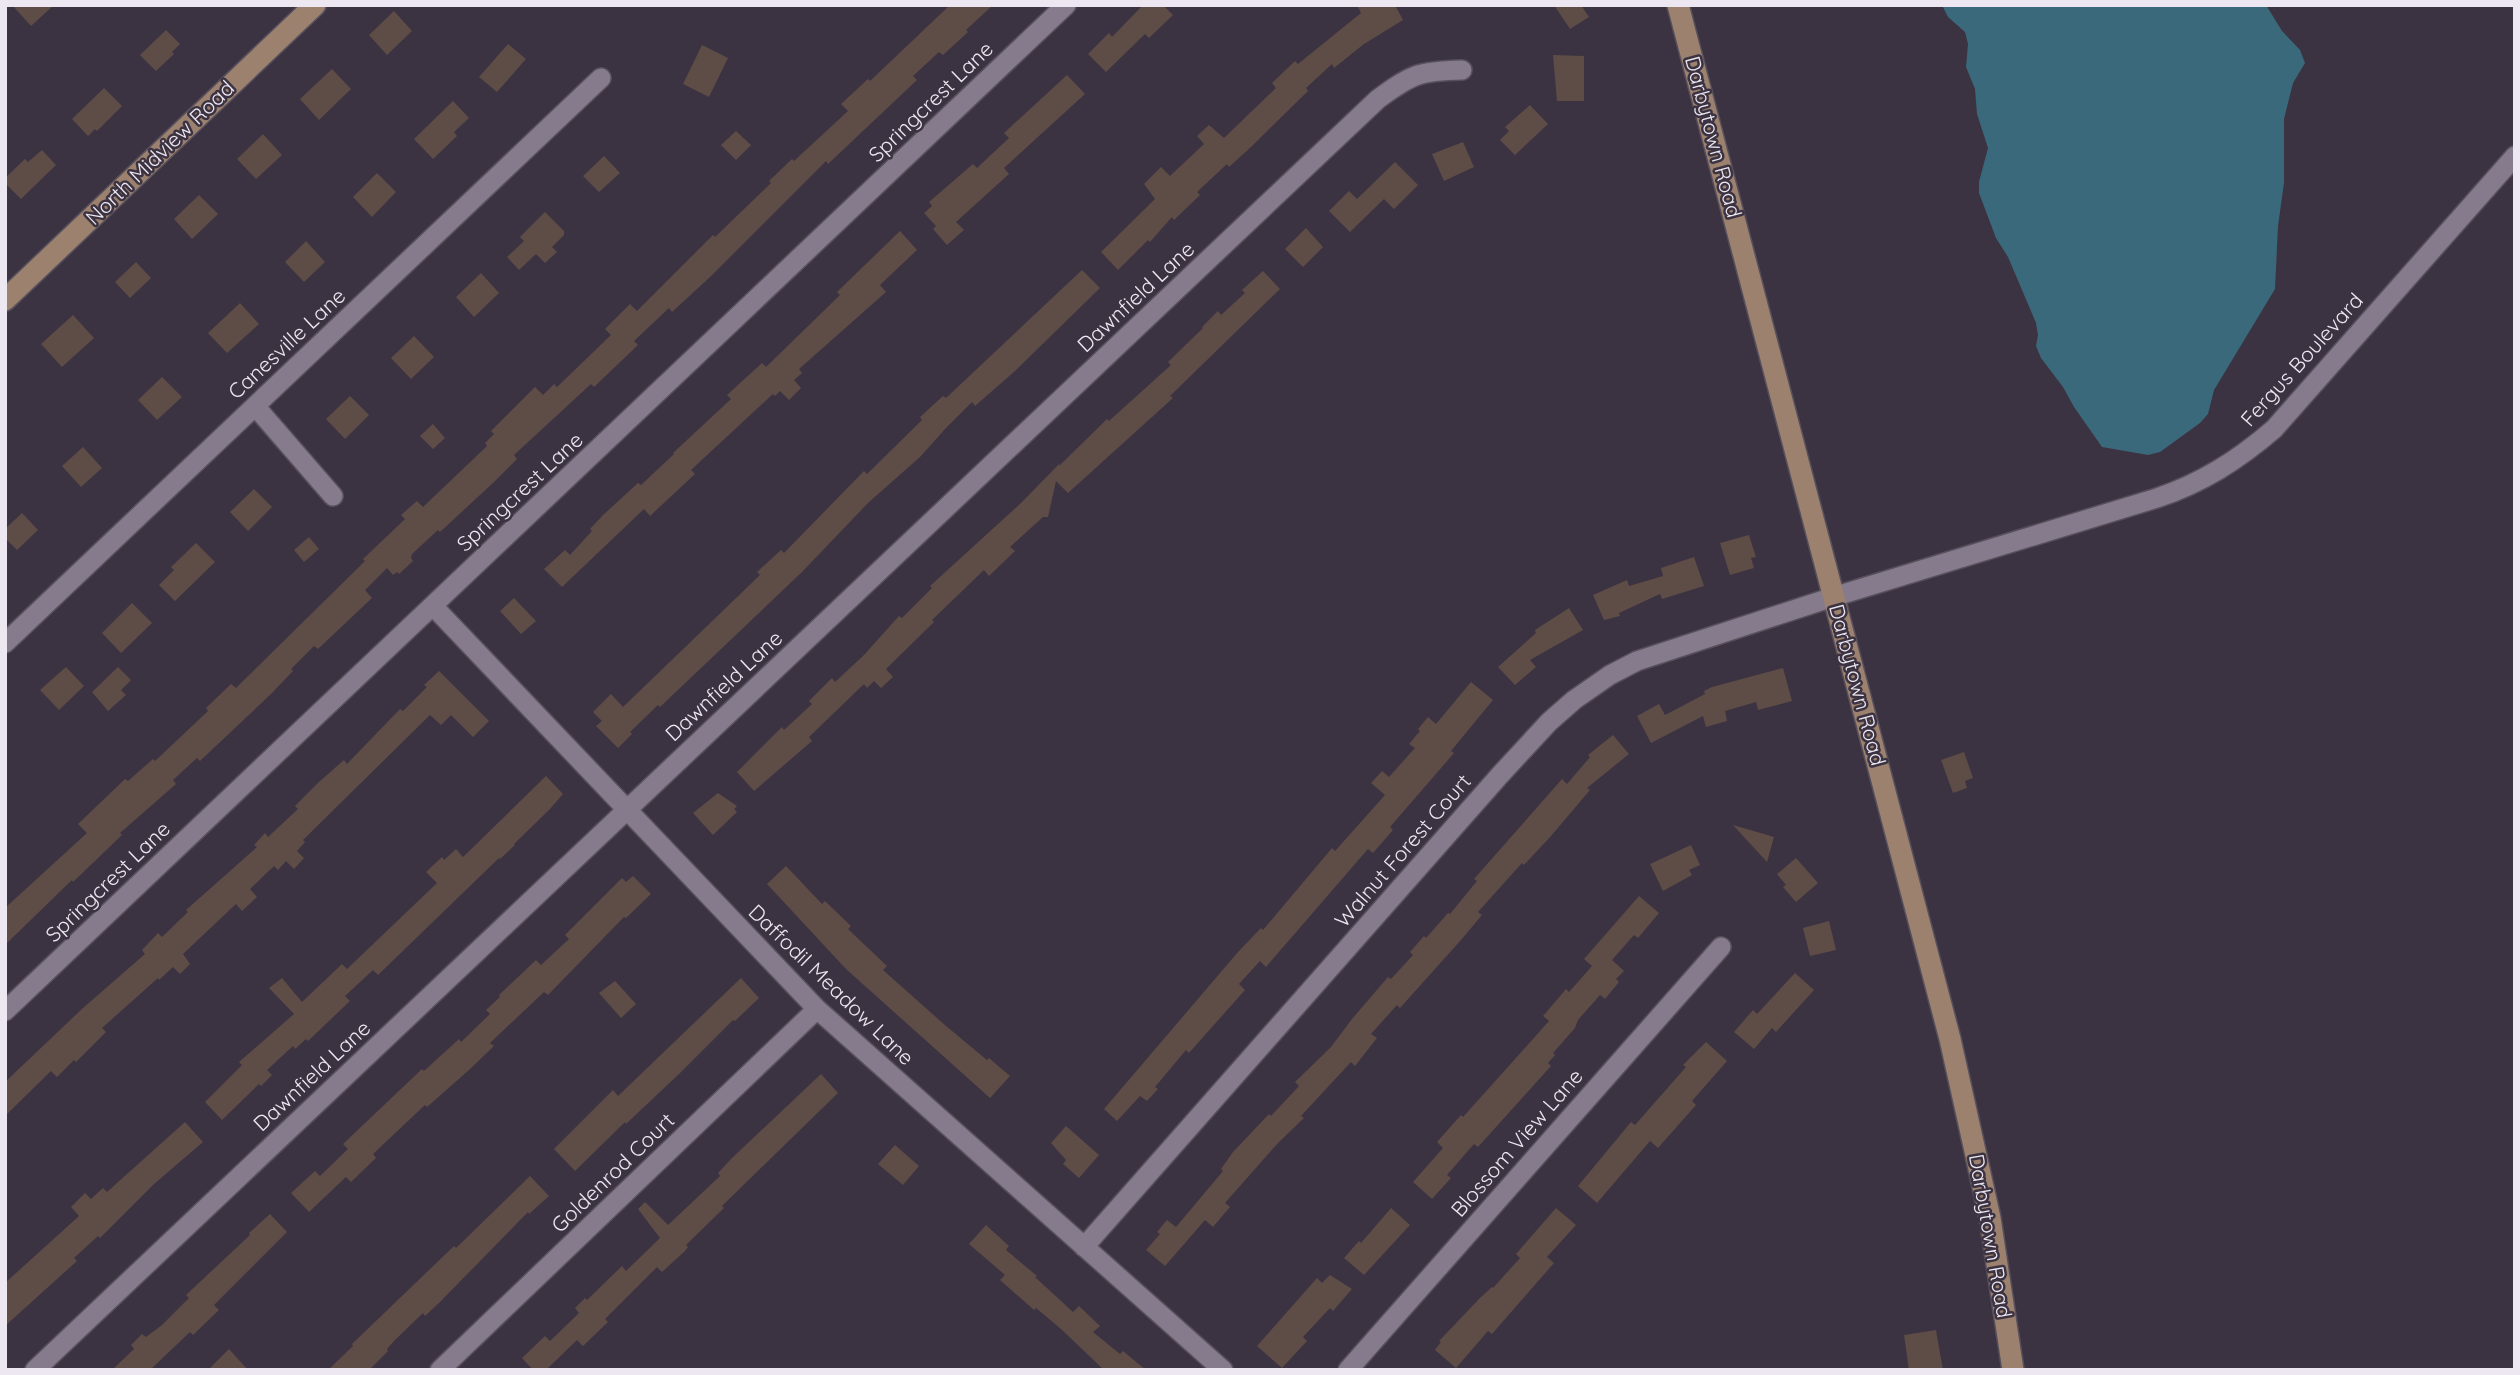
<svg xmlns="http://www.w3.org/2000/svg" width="2520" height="1375" font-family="Quicksand,sans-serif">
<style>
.water{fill:#3a697b}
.building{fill:#5e4c46}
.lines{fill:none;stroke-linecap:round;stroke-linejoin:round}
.street-casing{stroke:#57505c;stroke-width:22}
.secondary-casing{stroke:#57505c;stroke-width:24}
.street{stroke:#857b8c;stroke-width:19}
.secondary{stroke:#9b816e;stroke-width:21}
.labels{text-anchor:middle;stroke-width:5;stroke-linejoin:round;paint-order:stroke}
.street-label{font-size:21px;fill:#ece7f0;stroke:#3c3342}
</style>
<rect width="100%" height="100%" fill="#3c3342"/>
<path class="water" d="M1942 5H2266L2282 31 2300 50 2305 63 2293 83 2284 119V183L2278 226 2275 289 2214 390 2208 414 2200 423 2160 452 2148 455 2102 447 2074 407 2063 387 2041 358 2036 346 2038 335 2036 323 2008 257 1996 238 1979 193V182L1988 148 1977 114 1975 89 1966 67 1968 44 1965 32 1948 17Z"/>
<path class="building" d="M12 5H54L31 26Z
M950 5H993L966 30 968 32 943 55 939 52 913 76 917 80 828 164 826 161 709 278 672 312 669 308 634 341 638 345 594 387 591 384 514 455 517 459 493 483 440 532 438 530 412 554 411 558 413 561 399 574 397 572 393 575 387 568 365 590 372 598 318 649 314 646 291 669 293 671 271 694 200 761 197 758 173 780 176 784 120 833 122 835 96 860 73 882 72 880 5 945V908L87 833 78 824 125 779 128 781 153 759 155 761 208 711 206 708 231 684 236 688 365 561 363 559 405 519 401 515 417 501 423 507 487 446 485 443 494 434 491 431 535 387 543 395 554 384 557 387 611 335 605 329 630 304 637 311 713 235 715 237 771 183 769 181 792 159 794 161 848 111 841 104 868 79 870 81Z
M1143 5H1163L1173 15 1149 38 1145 34 1106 72 1088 54 1109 33 1112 37Z
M1357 5H1395L1403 20 1364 44 1334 68 1332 64 1306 88 1308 91 1251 147 1229 167 1227 164 1197 192 1200 195 1174 220 1172 217 1150 242 1148 240 1118 270 1101 252 1155 199 1144 184 1161 167 1170 176 1204 144 1197 136 1209 125 1224 138 1276 88 1272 83 1295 61 1298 64 1361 13Z
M1554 5H1581L1589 17 1570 29Z
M394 11 412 31 387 55 369 35Z
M166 30 180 44 172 52 174 54 156 71 140 55Z
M508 44 526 59 497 92 479 77Z
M702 45 728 58 709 97 683 84Z
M1553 55 1584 56V101H1557Z
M332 69 351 89 319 120 300 99Z
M1067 75 1085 94 1004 168 1009 174 956 222 964 230 947 245 933 229 936 226 924 213 932 206 929 202 973 164 977 168 1009 138 1004 133Z
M104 88 122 106 97 131 95 129 88 136 72 119Z
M453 101 469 118 454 132 457 136 433 159 414 139Z
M1530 105 1548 124 1515 155 1500 140 1509 131 1505 127Z
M736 131 751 145 736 160 721 145Z
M263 134 282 155 256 179 237 159Z
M1463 142 1474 167 1444 181 1432 154Z
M42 150 56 165 21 199 5 183V178L25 159 28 162Z
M604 156 620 173 599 192 583 176Z
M1395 162 1418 185 1394 209 1384 199 1350 232 1329 211 1349 191 1357 199Z
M377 173 396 192 372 217 353 197Z
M199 195 218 214 192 239 174 219Z
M545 212 564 231V235L552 247 557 252 545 263 536 254 519 270 507 257 524 241 520 237Z
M1306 228 1323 247 1303 267 1285 249Z
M900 231 917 250 880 285 886 292 799 369 802 373 794 380 801 388 789 400 780 391 775 396 773 394 691 470 695 474 650 516 644 509 562 587 544 569 565 550 570 555 592 531 590 529 603 515 638 483 641 485 674 454 673 453 731 399 727 395 762 363 766 367 840 295 837 292Z
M306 241 325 262 304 282 285 262Z
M136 262 151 278 130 298 115 282Z
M1082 270 1100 288 1015 371 975 406 972 402 946 428 920 457 868 503 802 572 660 707 658 705 630 732 632 734 618 748 596 726 602 721 593 712 611 694 623 707 760 575 757 572 781 550 784 553 864 471 867 474 922 420 920 417 943 396 946 398Z
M1263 271 1280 289 1170 396 1173 398 1068 493 1056 481 1048 517H1043L1010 547 1015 551 989 576 984 570 932 620 934 622 886 669 893 677 881 688 874 681 867 688 864 684 809 737 812 741 754 791 737 772 782 727 784 730 812 704 809 701 832 678 835 682 864 655 899 616 902 618 932 588 930 586 1021 503 1060 463 1059 466 1107 419 1109 421 1171 365 1168 362 1203 328 1202 327 1218 311 1221 315 1245 293 1242 290Z
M481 273 499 293 474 317 456 297Z
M240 303 259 324 227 353 208 333Z
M73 315 94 338 62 367 41 344Z
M414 336 434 357 411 379 391 358Z
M162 377 182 397 157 420 138 400Z
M350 396 369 415 345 439 326 419Z
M433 424 445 438 433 449 420 436Z
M83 447 102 468 81 487 62 466Z
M254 489 272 507 248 531 230 512Z
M22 513 38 530 17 550 5 538V529Z
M1749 535 1756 557 1751 558 1754 568 1730 575 1720 543Z
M309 537 319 549 304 562 294 550Z
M196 543 215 562 175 601 159 585 174 570 171 567Z
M1694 557 1704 586 1662 599 1660 594 1619 613 1620 616 1604 620 1593 595 1627 580 1629 586 1663 576 1661 568Z
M514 598 536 621 521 634 500 611Z
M132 603 152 623 121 653 102 633Z
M1569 608 1583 630 1530 660 1536 667 1515 685 1498 667 1536 633 1535 630Z
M66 667 84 686 59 710 40 690Z
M118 667 131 680 121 690 126 695 108 711 92 692Z
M1783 668 1792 701 1758 710 1756 702 1725 711 1727 721 1706 727 1703 716 1651 743 1637 716 1659 704 1665 715 1705 694 1704 691 1712 687Z
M439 671 489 721 473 737 451 715 441 725 430 715 303 840 305 842 297 851 304 858 294 869 286 861 278 870 274 866 250 889 257 897 242 911 236 904 183 954 190 964 180 974 173 967 159 980 158 978 102 1028 106 1032 76 1062 74 1060 57 1077 51 1071 5 1116V1082L83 1008 145 954 142 950 158 933 162 937 164 935 188 912 186 910 257 847 254 845 265 833 268 837 298 809 295 806 319 782 344 760 347 764 400 709 403 711 427 687 424 685Z
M1471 682 1493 700 1451 751 1454 753 1390 827 1393 830 1373 853 1368 849 1266 967 1260 961 1239 984 1245 990 1189 1053 1186 1050 1155 1087 1158 1089 1147 1101 1140 1096 1117 1121 1104 1109 1238 952 1261 928 1263 930 1332 848 1335 851 1385 795 1371 783 1382 771 1389 777 1415 748 1409 744 1420 731 1418 729 1428 717 1436 724Z
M1613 735 1629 754 1587 788 1590 790 1551 836 1524 865 1522 863 1478 912 1482 915 1461 940 1400 1008 1397 1005 1371 1034 1377 1038 1355 1066 1351 1062 1301 1116 1304 1118 1278 1143 1225 1203 1230 1207 1213 1227 1205 1220 1165 1266 1146 1250 1160 1234 1157 1232 1167 1220 1176 1227 1223 1171 1221 1169 1233 1152 1269 1114 1271 1116 1299 1086 1295 1082 1331 1047 1352 1019 1388 977 1391 979 1413 955 1410 952 1424 936 1426 938 1448 913 1450 914 1477 881 1474 879 1562 779 1567 784 1590 757 1588 755Z
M1964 752 1973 778 1965 781 1967 788 1953 793 1941 760Z
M546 776 563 794 550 809 514 844 515 845 500 859 499 858 378 975 373 970 345 996 350 1001 308 1041 306 1039 295 1049 293 1046 267 1070 272 1075 261 1086 259 1084 222 1120 205 1102 242 1065 239 1062 294 1014 269 988 282 978 302 1002 342 964 347 969 437 883 426 872 442 857 444 860 456 849 463 857Z
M718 793 737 806 734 809 737 812 713 835 693 813Z
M1733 825 1774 837 1767 862Z
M1691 845 1700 865 1689 870 1692 875 1663 891 1650 864Z
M1796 858 1818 883 1796 902 1783 887 1786 885 1777 874Z
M786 866 822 904 825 901 851 926 848 929 887 966 883 970 946 1026 987 1060 989 1058 1010 1076 990 1098 846 969 767 884Z
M633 876 651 894 626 918 624 917 548 995 544 992 490 1043 494 1046 469 1070 427 1107 425 1105 373 1154 376 1158 351 1182 346 1177 309 1212 291 1193 315 1171 320 1176 348 1149 343 1144 422 1069 424 1071 459 1039 461 1042 490 1014 486 1010 500 997 499 995 536 960 541 965 569 939 565 935 622 878 626 882Z
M1639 896 1659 913 1638 938 1634 935 1612 960 1624 971 1616 979 1619 982 1605 999 1600 995 1578 1020 1575 1028 1553 1053 1555 1055 1548 1063 1551 1066 1478 1147 1474 1144 1447 1175 1451 1178 1432 1199 1413 1182 1443 1148 1437 1142 1461 1115 1463 1117 1549 1021 1543 1016 1566 989 1569 992 1592 966 1584 959Z
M1829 921 1836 950 1810 956 1803 928Z
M1795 973 1814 990 1776 1032 1772 1028 1754 1049 1734 1032 1753 1010 1757 1014Z
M741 978 759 998 735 1021 733 1020 679 1074 626 1124 625 1122 575 1171 554 1149 613 1090 618 1096Z
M615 981 636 1004 621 1018 599 993Z
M1706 1042 1727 1061 1692 1101 1696 1105 1658 1148 1650 1141 1597 1203 1578 1186 1631 1122 1635 1125 1686 1067 1683 1065Z
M821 1074 838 1093 722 1206 724 1208 686 1245 688 1247 685 1251 662 1272 657 1267 605 1319 608 1322 583 1346 577 1340 546 1370H533L522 1358 545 1336 550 1341 579 1313 575 1308 585 1298 587 1300 622 1266 626 1271 660 1238 638 1209 645 1202 668 1225 720 1176 718 1173 732 1158Z
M185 1122 203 1142 154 1184 100 1238 98 1236 74 1258 77 1261 5 1326V1283L79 1216 71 1207 85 1193 91 1199 103 1188 107 1192Z
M1066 1126 1099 1155 1079 1178 1063 1164 1066 1160 1051 1143Z
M895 1145 919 1166 903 1185 878 1164Z
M530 1176 549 1196 529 1214 528 1212 440 1302 425 1316 423 1313 394 1341 387 1349 388 1351 369 1370H328L353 1346 352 1344 454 1246 456 1248Z
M1391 1208 1410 1225 1364 1275 1344 1258 1359 1241 1361 1243Z
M1556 1208 1576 1225 1547 1257 1554 1263 1492 1334 1488 1331 1456 1368 1435 1350 1441 1342 1439 1341 1480 1298 1492 1287 1493 1288 1520 1258 1516 1254Z
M270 1214 287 1232 214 1305 219 1310 193 1335 190 1332 150 1370H112L134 1349 131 1345 142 1334 146 1337 162 1325 189 1298 186 1295 250 1235 249 1233Z
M986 1225 1009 1246 1006 1250 1037 1276 1035 1277 1073 1312 1079 1306 1100 1326 1093 1332 1120 1354 1123 1351 1146 1370H1104L1061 1329 1036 1308 1034 1310 1000 1280 1005 1275 969 1244Z
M1330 1275 1352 1289 1333 1311 1330 1308 1303 1337 1307 1341 1282 1368 1257 1346 1317 1278 1322 1283Z
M1936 1330 1943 1370H1909L1904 1335Z
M229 1349 248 1370H208Z"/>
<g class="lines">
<defs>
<path id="street" d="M255 406 333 496
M433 606 817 1009 1223 1370
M5 643 601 78
M5 1011 1066 5
M1084 1247 1500 775 1549 722 1574 700 1610 675 1637 661 1833 597 2157 498C2202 483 2238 460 2274 429L2515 156
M35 1370 1378 99C1412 74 1419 71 1462 70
M440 1370 817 1009
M1348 1370 1721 947"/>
<path id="secondary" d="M1678 5 1950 1039 1990 1218 2013 1370
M5 300 315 5"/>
</defs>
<use href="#street" class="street-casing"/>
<use href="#secondary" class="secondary-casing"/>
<use href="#street" class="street"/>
<use href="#secondary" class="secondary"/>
</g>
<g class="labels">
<g class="street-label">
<text transform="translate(931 102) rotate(-44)" y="7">Springcrest Lane</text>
<text transform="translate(1713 137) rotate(75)" y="7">Darbytown Road</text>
<text transform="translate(160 153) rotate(-44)" y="7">North Midview Road</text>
<text transform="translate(1136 297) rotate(-43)" y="7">Dawnfield Lane</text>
<text transform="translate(287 344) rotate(-43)" y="7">Canesville Lane</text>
<text transform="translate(2302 360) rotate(-48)" y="7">Fergus Boulevard</text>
<text transform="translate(520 492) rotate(-43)" y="7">Springcrest Lane</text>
<text transform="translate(1857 685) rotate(75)" y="7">Darbytown Road</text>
<text transform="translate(724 686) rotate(-43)" y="7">Dawnfield Lane</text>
<text transform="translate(1403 851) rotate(-49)" y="7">Walnut Forest Court</text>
<text transform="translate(108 882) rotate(-44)" y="7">Springcrest Lane</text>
<text transform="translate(831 985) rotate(44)" y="7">Daffodil Meadow Lane</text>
<text transform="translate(312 1076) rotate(-43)" y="7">Dawnfield Lane</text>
<text transform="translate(1517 1143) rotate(-49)" y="7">Blossom View Lane</text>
<text transform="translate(613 1173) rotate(-44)" y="7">Goldenrod Court</text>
<text transform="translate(1990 1236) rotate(80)" y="7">Darbytown Road</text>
</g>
</g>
<rect width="2520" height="1375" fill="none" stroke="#ece7f0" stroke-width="14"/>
</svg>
